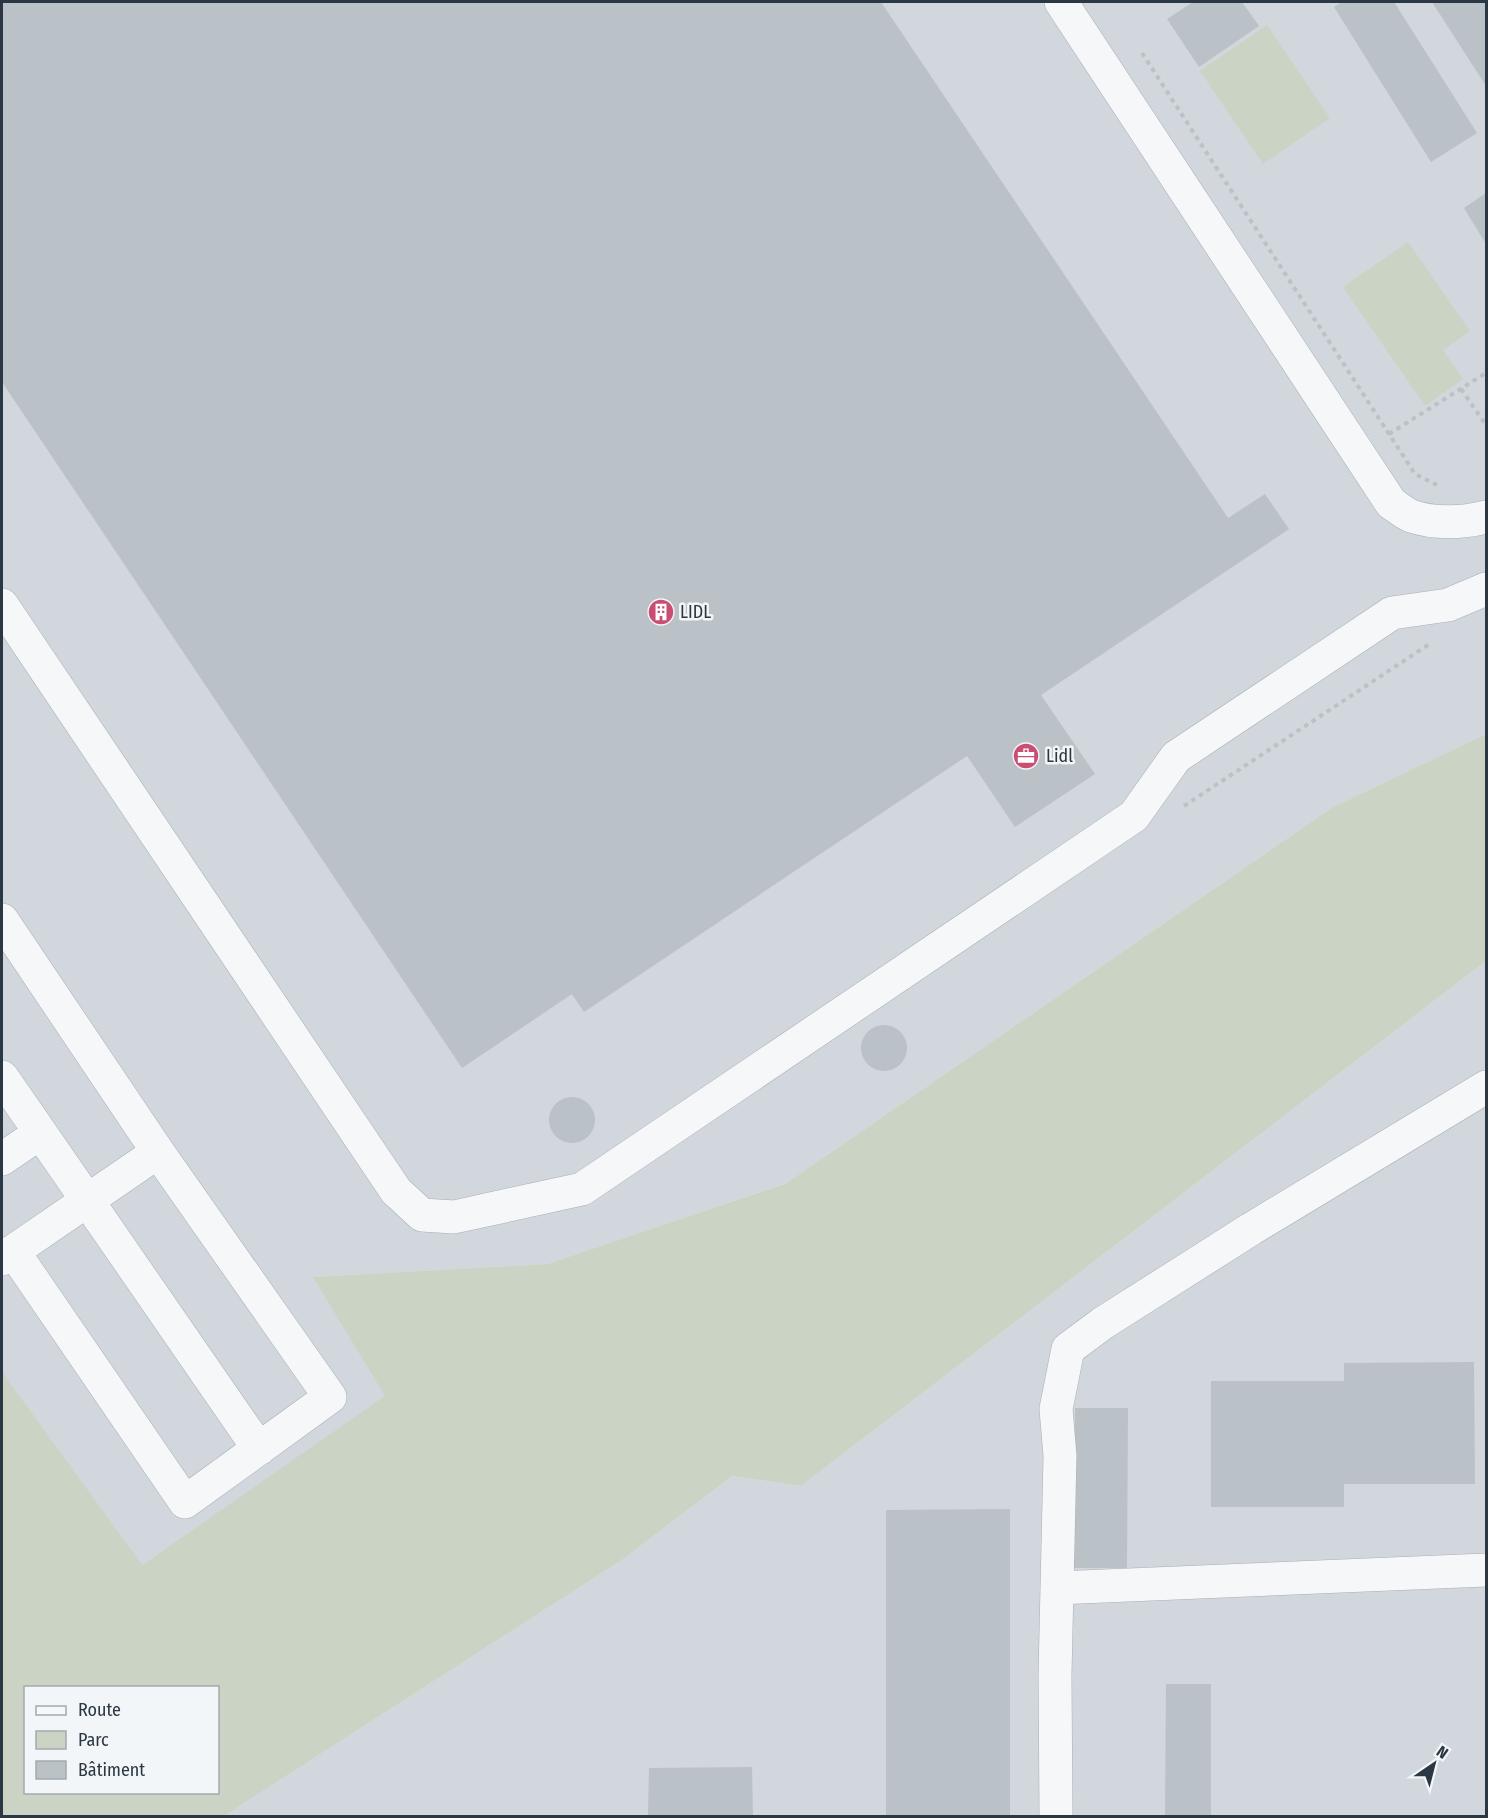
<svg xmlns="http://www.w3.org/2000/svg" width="1488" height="1818" font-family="'Fira Sans Condensed',sans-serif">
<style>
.built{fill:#d1d7dc}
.green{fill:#cbd4c4;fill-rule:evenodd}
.building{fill:#bac1c7}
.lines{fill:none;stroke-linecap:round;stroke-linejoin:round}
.minor-casing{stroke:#a8afb5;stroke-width:34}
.path{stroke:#bdc1c6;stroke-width:4;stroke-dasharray:4.5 4.5;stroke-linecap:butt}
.minor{stroke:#f6f7f9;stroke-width:33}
.labels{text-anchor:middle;stroke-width:5;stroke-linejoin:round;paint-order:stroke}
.poi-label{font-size:18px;fill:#2b3742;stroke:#f3f6f8;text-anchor:start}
</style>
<rect width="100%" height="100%" fill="#e3e7eb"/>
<path class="built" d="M2 2H1486V734L1333 807 785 1184 547 1264 314 1277 386 1396 142 1565 26 1688V1792L2 1816Z
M1486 961V1816H224L622 1560 732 1476 801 1486Z"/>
<path class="green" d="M1267 25 1330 118 1263 164 1200 71Z
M1408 242 1470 331 1443 350 1463 379 1425 406 1343 287Z
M1486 734V961L801 1486 732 1476 622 1560 224 1816H2V1372L142 1565 385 1396 313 1277 547 1264 785 1184 1333 807ZM26 1688H218V1792H26Z"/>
<path class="building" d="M2 2H881L1228 518 1265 494 1289 529 1041 695 1095 774 1015 827 967 756 584 1012 572 994 462 1068 2 382Z
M1193 2H1242L1259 26 1199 67 1167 19Z
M1342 2H1394L1477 133 1431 162 1334 7Z
M1432 2H1486V86Z
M1486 193V244L1464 208Z
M861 1048a23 23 0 1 1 46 0a23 23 0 1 1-46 0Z
M549 1120a23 23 0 1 1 46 0a23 23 0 1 1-46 0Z
M1474 1362 1475 1484H1344V1507H1211V1381H1344V1363Z
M1075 1408H1128L1127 1568H1074Z
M1010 1509V1816H886V1510Z
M1166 1684H1211V1816H1165Z
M752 1767 753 1816H648L649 1768Z"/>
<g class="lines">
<defs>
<path id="minor" d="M1061 2 1391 503C1397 507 1404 513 1411 516 1434 524 1463 523 1486 517
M2 605 396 1191 422 1215 454 1217 582 1189 1134 816 1176 757 1392 613 1448 605 1486 589
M2 920 158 1152 330 1397 185 1502 13 1251
M2 1077 259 1449
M2 1159 40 1133
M2 1259 158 1152
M1057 1588 1486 1570
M1056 1816 1055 1675 1060 1456 1056 1409 1068 1349 1103 1323 1251 1229 1486 1087"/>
</defs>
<use href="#minor" class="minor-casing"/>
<path class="path" d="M1142 53 1415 474 1437 485
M1461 389 1486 425
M1389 434 1486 373
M1184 806 1431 643"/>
<use href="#minor" class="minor"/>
</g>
<defs>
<symbol id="building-disc" viewBox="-11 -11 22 22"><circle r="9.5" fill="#ca4e74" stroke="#f3f6f8"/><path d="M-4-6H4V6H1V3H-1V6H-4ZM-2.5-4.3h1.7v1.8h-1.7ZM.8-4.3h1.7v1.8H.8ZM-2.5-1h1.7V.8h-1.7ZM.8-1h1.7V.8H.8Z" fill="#fff"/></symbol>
<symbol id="office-disc" viewBox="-11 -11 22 22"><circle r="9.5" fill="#ca4e74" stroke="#f3f6f8"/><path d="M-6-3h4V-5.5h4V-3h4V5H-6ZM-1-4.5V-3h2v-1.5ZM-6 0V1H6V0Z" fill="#fff"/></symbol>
</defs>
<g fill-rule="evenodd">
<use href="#building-disc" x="646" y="597" width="30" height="30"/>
<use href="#office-disc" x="1011" y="741" width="30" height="30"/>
</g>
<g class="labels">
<g class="poi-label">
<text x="680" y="618">LIDL</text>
<text x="1046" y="762">Lidl</text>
</g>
</g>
<rect width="1488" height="1818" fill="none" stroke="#2b3742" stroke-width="6"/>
<rect x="24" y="1686" width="195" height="108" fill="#f3f6f8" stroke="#a3aaaf" stroke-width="1.5"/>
<rect x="36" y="1706" width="30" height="9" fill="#f6f7f9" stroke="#a3aaaf" stroke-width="1.5"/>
<text x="78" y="1716" font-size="18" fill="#2b3742">Route</text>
<rect x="36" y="1731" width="30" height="18" fill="#cbd4c4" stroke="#a3aaaf" stroke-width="1.5"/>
<text x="78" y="1746" font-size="18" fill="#2b3742">Parc</text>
<rect x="36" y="1761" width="30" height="18" fill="#bac1c7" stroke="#a3aaaf" stroke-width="1.5"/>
<text x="78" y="1776" font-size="18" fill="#2b3742">Bâtiment</text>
<g transform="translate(1434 1764) rotate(35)" stroke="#f3f6f8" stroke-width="4.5" paint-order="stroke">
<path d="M0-4.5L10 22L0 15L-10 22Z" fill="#2b3742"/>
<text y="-9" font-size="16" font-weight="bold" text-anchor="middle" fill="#2b3742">N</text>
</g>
</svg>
